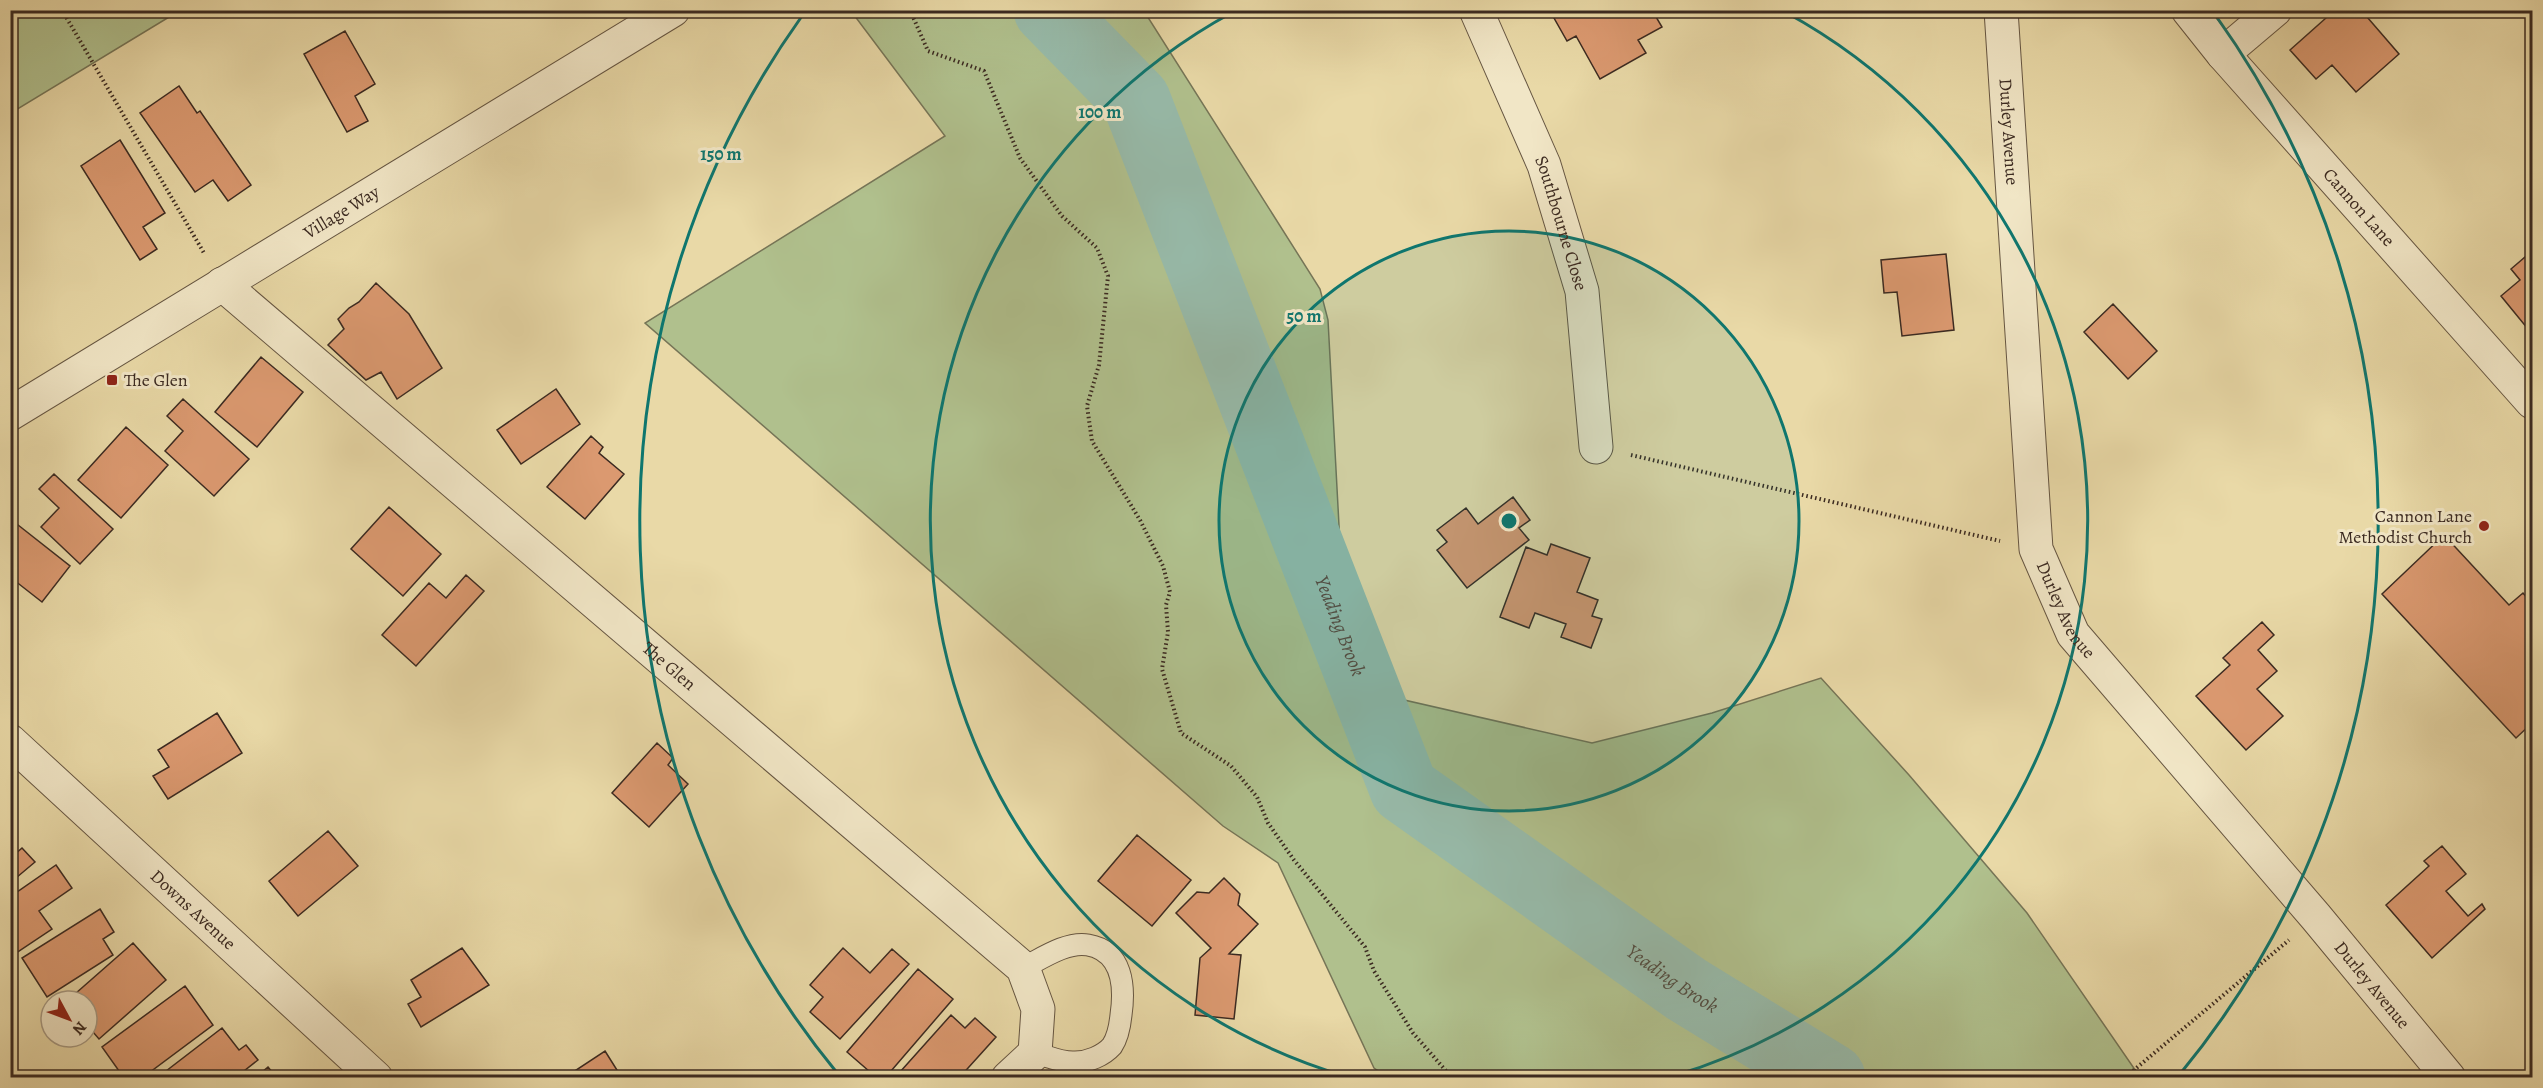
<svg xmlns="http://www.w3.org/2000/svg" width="2543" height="1088" font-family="Alegreya,serif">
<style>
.green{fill:#b0c08d;stroke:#767557;stroke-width:1.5}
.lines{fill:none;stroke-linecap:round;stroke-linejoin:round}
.river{stroke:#97baa9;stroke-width:69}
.building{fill:#db9970;stroke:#3b2a21;stroke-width:1.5}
.service-casing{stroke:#665642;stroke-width:23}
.minor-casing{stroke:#665642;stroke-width:35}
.tertiary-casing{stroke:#665642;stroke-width:35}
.path{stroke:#3b2a21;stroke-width:4;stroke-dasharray:1.5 3;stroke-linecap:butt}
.service{stroke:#f1e6c6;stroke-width:21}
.minor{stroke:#f1e6c6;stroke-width:33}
.tertiary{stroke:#f1e6c6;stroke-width:33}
.ring{fill:none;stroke:#0f766e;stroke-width:3}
.poi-dot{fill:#8f2418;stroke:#f1e6c6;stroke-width:2}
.labels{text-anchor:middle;stroke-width:6;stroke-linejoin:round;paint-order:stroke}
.street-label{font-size:18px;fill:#3b2a21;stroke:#f1e6c6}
.poi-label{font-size:18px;fill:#3b2a21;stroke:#f1e6c6;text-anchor:start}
.water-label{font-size:20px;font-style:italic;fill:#524e43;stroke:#f1e6c6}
.centre{fill:#0f766e;stroke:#f1e6c6;stroke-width:3}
.ring-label{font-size:18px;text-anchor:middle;font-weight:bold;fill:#0f766e;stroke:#f1e6c6;stroke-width:6;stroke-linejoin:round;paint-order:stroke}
</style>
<rect width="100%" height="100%" fill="#e9d9a7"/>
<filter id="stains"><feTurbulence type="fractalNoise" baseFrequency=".00333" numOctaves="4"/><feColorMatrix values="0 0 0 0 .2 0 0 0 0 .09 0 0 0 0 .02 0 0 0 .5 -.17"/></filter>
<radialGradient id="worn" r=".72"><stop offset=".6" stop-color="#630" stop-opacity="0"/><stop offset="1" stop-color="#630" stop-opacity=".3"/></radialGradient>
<path class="green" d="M11 10H179V11L11 113Z
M851 11H1144L1320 289 1328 320 1340 544 1400 699 1592 743 1712 713 1821 678 1909 775 2027 913 2140 1077 1389 1078 1374 1068 1278 863 1223 826 645 323 945 136Z"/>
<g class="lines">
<path class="river" id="s1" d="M1048 10 1136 100 1404 789 1686 989 1831 1078"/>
</g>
<path class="building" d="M1567 10H1652L1662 27 1638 40 1646 53 1600 79 1576 36 1567 41 1554 18Z
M2335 10H2361L2399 54 2356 92 2332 65 2316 79 2290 50Z
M345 31 375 84 355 96 368 121 347 132 304 54Z
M179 86 197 113 200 111 251 185 228 201 213 180 195 192 140 113Z
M120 140 165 213 143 227 157 249 140 260 81 166Z
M2532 251V334L2501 296 2520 280 2511 269Z
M1946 254 1954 330 1902 336 1897 292 1884 293 1881 260Z
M376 283 409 314 442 368 397 399 381 372 366 380 328 345 344 329 338 319 349 308 359 302Z
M2113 304 2157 351 2128 379 2084 332Z
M261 357 303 392 257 447 215 412Z
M556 389 580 424 521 464 497 430Z
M183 399 249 459 214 496 165 451 183 431 167 416Z
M126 427 168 465 121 518 78 480Z
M591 436 603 447 599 453 624 474 585 519 547 487Z
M54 474 113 529 80 564 41 527 59 508 39 489Z
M1513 497 1530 520 1519 528 1529 540 1467 588 1437 550 1447 542 1437 530 1466 508 1478 524Z
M389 507 441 554 403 596 351 549Z
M13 521 70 566 42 602 10 577V523Z
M2444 535 2509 605 2523 593 2532 604V723L2516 738 2382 594Z
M1551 544 1590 558 1577 592 1598 600 1592 616 1602 619 1591 648 1561 637 1566 624 1535 613 1529 628 1500 617 1526 547 1547 555Z
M466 575 484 591 416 666 382 635 429 583 446 598Z
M2262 622 2274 635 2258 650 2277 671 2257 689 2283 716 2246 750 2196 696 2230 665 2223 658Z
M217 713 242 753 168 799 153 776 169 767 158 750Z
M657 743 673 758 668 765 688 784 649 827 612 793Z
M328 831 358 866 298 916 269 881Z
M1137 835 1191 880 1152 926 1098 881Z
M2442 846 2466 874 2446 891 2468 916 2482 904 2485 909 2432 958 2386 905 2429 866 2424 861Z
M22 848 35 862 10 883V851L14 855Z
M56 865 72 888 39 911 52 929 10 957V897Z
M1224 878 1240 894 1238 905 1258 924 1229 954 1241 955 1234 1019 1195 1015 1200 958 1211 948 1176 913 1197 892 1209 893Z
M100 909 114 932 103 939 113 955 47 997 22 958Z
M133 943 166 980 99 1039 87 1025V1001H67Z
M462 948 489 985 421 1027 408 1004 421 997 411 980Z
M843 948 870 973 892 949 909 964 840 1039 810 1012 823 997 810 985Z
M918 969 953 999 885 1078H877L847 1052Z
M185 986 213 1025 142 1078H124L102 1047Z
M951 1015 965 1028 975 1018 996 1037 959 1078H906L900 1072Z
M222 1028 239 1050 246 1045 258 1060 235 1078H157Z
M605 1051 622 1078H564Z
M268 1067 277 1078H255Z"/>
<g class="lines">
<defs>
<path id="service" d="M1023 968C1041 959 1067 941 1088 945 1123 951 1125 987 1121 1015 1120 1025 1118 1037 1112 1046 1103 1056 1088 1062 1075 1062 1062 1063 1047 1056 1035 1053"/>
<g id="minor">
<path id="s2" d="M1476 10 1544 165 1582 291 1596 447"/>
<path id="s3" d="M2001 10 2036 549 2073 634 2316 917 2449 1078"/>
<path id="s4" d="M2188 10 2223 54 2532 402"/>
<path d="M2223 54 2275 10"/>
<path id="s5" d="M222 284 1023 968 1038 1009 1035 1053 1008 1078"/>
<path id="s6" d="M10 741 376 1078"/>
</g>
<g id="tertiary">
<path id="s7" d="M10 414 673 10"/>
</g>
</defs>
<use href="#service" class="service-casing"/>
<use href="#minor" class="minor-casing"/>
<use href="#tertiary" class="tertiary-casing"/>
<path class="path" d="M62 10 204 253
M910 10 928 51 984 71 1020 158 1062 216 1097 248 1108 276 1099 365 1087 406 1092 441 1140 520 1163 566 1170 592 1166 605 1168 632 1162 669 1181 733 1231 766 1257 797 1268 823 1294 860 1365 947 1374 971 1413 1033 1447 1072 1456 1078
M1631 455 2000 541
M2140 1078 2134 1070 2289 940"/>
<use href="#service" class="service"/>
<use href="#minor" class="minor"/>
<use href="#tertiary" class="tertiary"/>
</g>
<circle cx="1509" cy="521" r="290" fill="#0f766e" fill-opacity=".12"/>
<g class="ring">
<circle cx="1509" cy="521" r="290"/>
<path d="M1345 1076A579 579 0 0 1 1233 12M1785 12A579 579 0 0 1 1673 1076"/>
<path d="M838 1074A869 869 0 0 1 802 16M2216 16A869 869 0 0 1 2180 1074"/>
</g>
<g class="poi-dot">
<rect x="106" y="374" width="12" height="12" rx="3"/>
<circle cx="2484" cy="526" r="6"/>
</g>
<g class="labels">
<g class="street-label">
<text dy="6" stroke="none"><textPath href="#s3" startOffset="122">Durley Avenue</textPath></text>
<text dy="6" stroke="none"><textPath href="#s4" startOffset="261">Cannon Lane</textPath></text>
<text dy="6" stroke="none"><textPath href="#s7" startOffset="388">Village Way</textPath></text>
<text dy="6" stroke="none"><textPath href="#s2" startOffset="230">Southbourne Close</textPath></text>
<text dy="6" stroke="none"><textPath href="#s3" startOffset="608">Durley Avenue</textPath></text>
<text dy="6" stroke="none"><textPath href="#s5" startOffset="588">The Glen</textPath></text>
<text dy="6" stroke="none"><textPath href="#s6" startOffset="249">Downs Avenue</textPath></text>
<text dy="6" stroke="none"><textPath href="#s3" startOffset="1094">Durley Avenue</textPath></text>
</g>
<g class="poi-label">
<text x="124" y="386">The Glen</text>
<text x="2472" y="522" text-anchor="end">Cannon Lane<tspan x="2472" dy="21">Methodist Church</tspan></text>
</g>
<g class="water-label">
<text dy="7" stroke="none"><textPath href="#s1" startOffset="690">Yeading Brook</textPath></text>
<text dy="7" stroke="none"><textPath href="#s1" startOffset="1194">Yeading Brook</textPath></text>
</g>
</g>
<circle cx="1509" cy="521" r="9" class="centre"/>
<g class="ring-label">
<text x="1100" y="118">100 m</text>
<text x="721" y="160">150 m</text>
<text x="1304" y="322">50 m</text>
</g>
<rect width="2543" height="1088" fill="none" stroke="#e9d9a7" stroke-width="36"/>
<rect x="12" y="12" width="2519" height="1064" fill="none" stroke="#3b2a21" stroke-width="3"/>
<rect x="18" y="18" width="2507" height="1052" fill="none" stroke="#3b2a21" stroke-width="1.5"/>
<g transform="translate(69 1019) rotate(131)"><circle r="28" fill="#f1e6c6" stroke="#a89b84" stroke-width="1.5"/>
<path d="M0-4.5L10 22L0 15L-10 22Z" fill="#8f2418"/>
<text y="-9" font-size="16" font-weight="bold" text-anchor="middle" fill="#3b2a21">N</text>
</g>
<rect width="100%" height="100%" filter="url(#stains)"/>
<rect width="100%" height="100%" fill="url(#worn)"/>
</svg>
